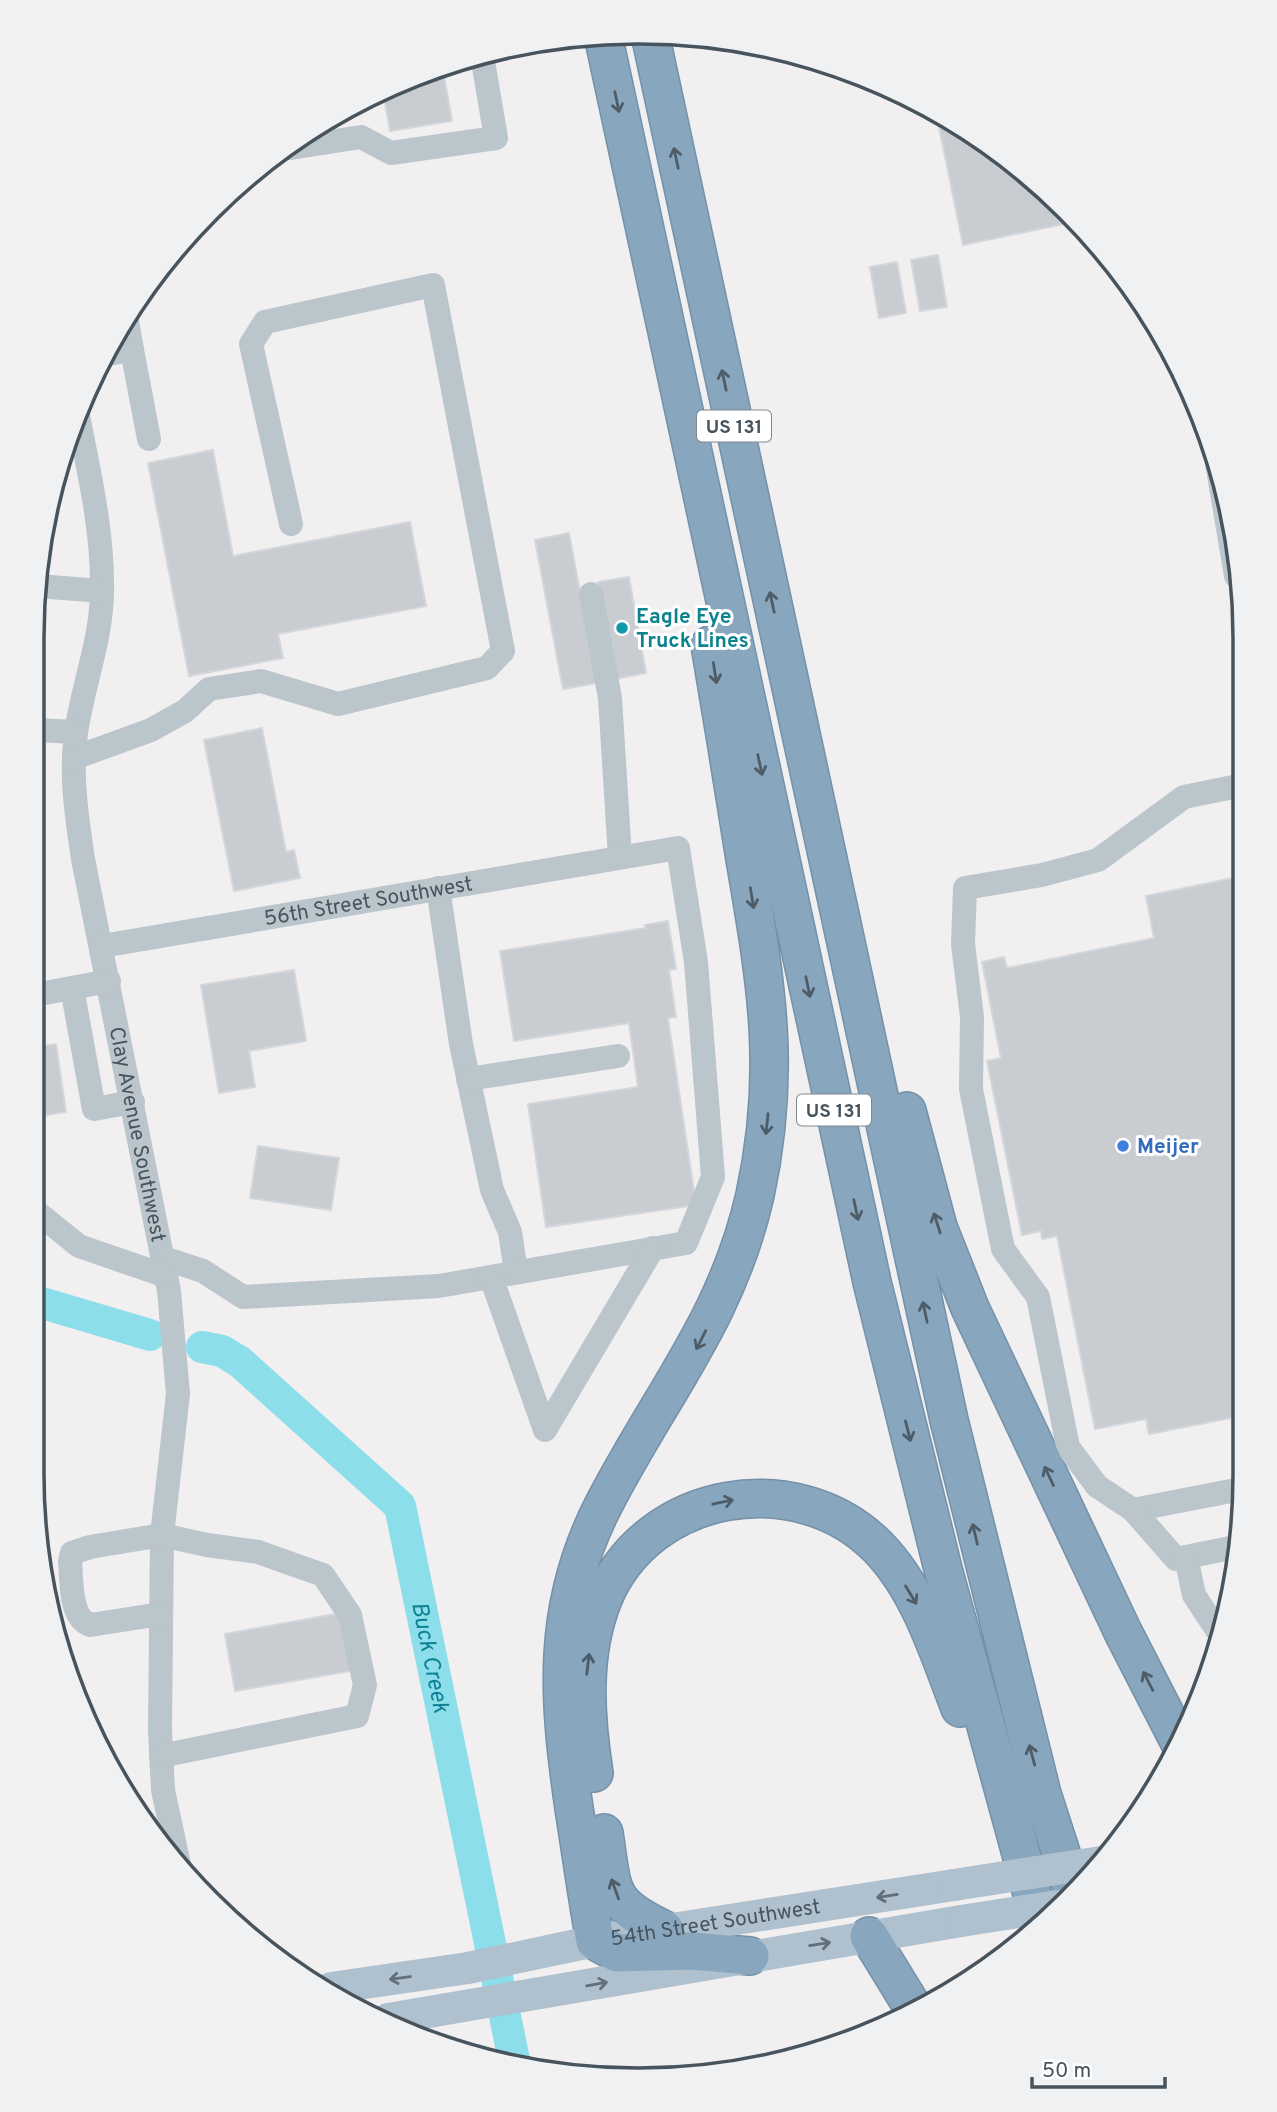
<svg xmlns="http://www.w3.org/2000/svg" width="1277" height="2112" font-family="Overpass,sans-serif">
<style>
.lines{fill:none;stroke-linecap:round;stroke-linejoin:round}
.river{stroke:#8cdeeb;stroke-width:32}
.building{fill:#c9cdd2;stroke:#d3d6db;stroke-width:2}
.highway-casing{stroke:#7391a9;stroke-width:40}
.minor{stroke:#bbc5cc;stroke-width:24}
.major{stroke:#afc1ce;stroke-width:32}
.highway{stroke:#88a6be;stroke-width:37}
.major-bridge{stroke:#afc1ce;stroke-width:32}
.oneway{stroke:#4e5c67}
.oneway2{stroke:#616f79}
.culture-dot{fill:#0f9aa8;stroke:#fff;stroke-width:2.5}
.shop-dot{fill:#3f7fe0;stroke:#fff;stroke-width:2.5}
.labels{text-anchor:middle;stroke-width:6;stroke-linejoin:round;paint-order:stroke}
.shield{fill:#fff;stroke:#7e878e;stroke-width:2}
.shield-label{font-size:19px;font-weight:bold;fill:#47545d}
.culture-label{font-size:21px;font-weight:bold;fill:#0d838f;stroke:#fff;text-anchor:start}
.street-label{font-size:21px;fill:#47545d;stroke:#fff}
.shop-label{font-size:21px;font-weight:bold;fill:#366cbe;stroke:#fff;text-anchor:start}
.water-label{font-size:23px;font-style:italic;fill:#0e8093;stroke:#fff}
.rim{fill:none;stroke:#47545d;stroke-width:3.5}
</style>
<rect width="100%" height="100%" fill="#f2eff0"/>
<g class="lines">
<g class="river">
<path d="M32 1300 150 1335"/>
<path id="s1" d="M202 1347 222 1351 240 1362 400 1506 514 2060"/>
</g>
</g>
<path class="building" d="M442 64 452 121 390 131 383 91Z
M936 112 1008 157 1060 205 1064 224 963 245Z
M938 255 947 307 920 311 911 260Z
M897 262 906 313 879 318 870 267Z
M213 450 233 556 410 522 426 606 278 634 283 658 189 676 148 463Z
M569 533 597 683 563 689 535 540Z
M629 577 646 673 615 679 598 582Z
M262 728 286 852 294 850 300 878 234 891 204 740Z
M1243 876 1241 1416 1149 1434 1146 1419 1095 1429 1057 1236 1042 1239 1041 1231 1022 1235 987 1061 1001 1058 982 962 1004 957 1007 968 1154 938 1146 896Z
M668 921 676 969 669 970 676 1017 668 1018 696 1205 546 1227 528 1104 638 1087 629 1023 514 1041 500 951 646 928 645 925Z
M294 970 306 1041 249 1051 255 1087 219 1093 201 985Z
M56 1044 66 1112 34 1117V1047Z
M258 1146 339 1158 331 1210 250 1198Z
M341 1613 351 1671 235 1691 225 1634Z"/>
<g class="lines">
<defs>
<path id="highway" d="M650 34 949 1420 1042 1794 1073 1890
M603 35 872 1282 943 1569 1040 1923
M710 645C722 716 734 788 745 859 766 982 782 1071 755 1195 727 1319 660 1395 604 1504 551 1606 558 1698 574 1808 581 1852 587 1897 595 1941L617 1953 692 1951 750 1956
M907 1111 938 1227 970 1308 1123 1632 1179 1741
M594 1773C585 1715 581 1654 603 1599 648 1490 797 1465 878 1547 920 1590 939 1654 960 1708
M604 1833C613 1893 608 1903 665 1930
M869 1936 912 2006"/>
</defs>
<use href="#highway" class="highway-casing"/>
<g class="minor">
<path d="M284 149 361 137 391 153 496 138 482 55"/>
<path d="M127 321 132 350"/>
<path d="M108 354 132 350 149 439"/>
<path id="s2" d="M77 410C88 469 103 529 102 590 102 634 86 677 78 721 69 767 76 812 83 859L169 1291 178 1394 162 1535 160 1731 163 1790 179 1865"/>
<path d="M1217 463 1236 576 1240 575"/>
<path d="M37 586 102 591"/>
<path d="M591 594 610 698 620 857"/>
<path d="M36 730 76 732"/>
<path d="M74 758 151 730 185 711 209 689 261 681 338 704 487 668 503 651 433 285 265 322 251 344 291 524"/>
<path d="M438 888 461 1044 492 1190 510 1232 516 1272"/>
<path id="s3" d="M102 946 678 848 696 962 713 1177 686 1243 439 1286 243 1297 203 1271 163 1258"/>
<path d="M72 988 94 1109 133 1102"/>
<path d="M34 995 109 981"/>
<path d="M468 1079 618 1056"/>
<path d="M33 1209 79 1246 166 1276"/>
<path d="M491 1277 545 1430 653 1248"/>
<path d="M1133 1510 1241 1489"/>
<path d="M1240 1546 1176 1559 1133 1510 1097 1486 1068 1447 1038 1297 1003 1249 971 1089 972 1017 963 944 965 888 1042 875 1098 860 1184 797 1243 785"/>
<path d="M1186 1557 1194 1595 1219 1633"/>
<path d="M161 1614 90 1625C69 1617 72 1580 70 1561L72 1553 90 1547 162 1535 207 1545 258 1552 323 1575 350 1615 365 1685 357 1716 161 1756"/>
</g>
<g class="major">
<path id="s4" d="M331 1988 468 1968 595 1941 954 1885"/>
<path d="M388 2019 961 1921"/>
</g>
<use href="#highway" class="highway"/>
<path class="major-bridge" d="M954 1885 1101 1862
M961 1921 1057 1906"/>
</g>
<defs><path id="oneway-shaft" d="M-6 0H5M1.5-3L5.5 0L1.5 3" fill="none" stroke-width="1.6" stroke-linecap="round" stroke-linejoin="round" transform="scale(1.75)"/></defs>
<g class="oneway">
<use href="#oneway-shaft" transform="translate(617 102) rotate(78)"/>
<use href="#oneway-shaft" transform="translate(676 158) rotate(-102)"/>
<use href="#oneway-shaft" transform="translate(724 380) rotate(-102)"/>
<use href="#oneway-shaft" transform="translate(772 602) rotate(-102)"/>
<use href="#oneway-shaft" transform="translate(715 673) rotate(81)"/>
<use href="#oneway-shaft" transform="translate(760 765) rotate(78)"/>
<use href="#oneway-shaft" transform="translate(752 898) rotate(81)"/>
<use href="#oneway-shaft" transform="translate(808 987) rotate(78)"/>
<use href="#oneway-shaft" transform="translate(767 1124) rotate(96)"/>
<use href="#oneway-shaft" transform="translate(856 1210) rotate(78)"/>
<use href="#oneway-shaft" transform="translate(937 1223) rotate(-108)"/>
<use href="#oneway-shaft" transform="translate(925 1312) rotate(-102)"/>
<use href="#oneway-shaft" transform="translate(701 1340) rotate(117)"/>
<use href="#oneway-shaft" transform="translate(908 1431) rotate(76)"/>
<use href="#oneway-shaft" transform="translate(1049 1476) rotate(-115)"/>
<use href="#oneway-shaft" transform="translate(723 1502) rotate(-12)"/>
<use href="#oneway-shaft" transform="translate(975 1534) rotate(-103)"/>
<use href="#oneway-shaft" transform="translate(911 1595) rotate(59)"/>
<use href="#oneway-shaft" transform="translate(588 1664) rotate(-83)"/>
<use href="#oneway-shaft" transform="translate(1148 1681) rotate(-117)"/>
<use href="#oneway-shaft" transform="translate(1032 1755) rotate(-105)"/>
<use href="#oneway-shaft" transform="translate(615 1889) rotate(-110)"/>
</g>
<g class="oneway2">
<use href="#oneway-shaft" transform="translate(887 1896) rotate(171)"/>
<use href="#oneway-shaft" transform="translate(820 1944) rotate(-9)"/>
<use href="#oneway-shaft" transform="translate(400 1978) rotate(172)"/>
<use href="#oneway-shaft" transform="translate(597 1984) rotate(-10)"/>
</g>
<circle class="culture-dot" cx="622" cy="628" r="7"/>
<circle class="shop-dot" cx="1123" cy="1146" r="7"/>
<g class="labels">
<g class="shield">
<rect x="697" y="410.5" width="74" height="31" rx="5"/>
<rect x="797" y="1094.5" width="74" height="31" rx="5"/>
</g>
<g class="shield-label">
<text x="734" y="433">US 131</text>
<text x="834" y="1117">US 131</text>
</g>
<g class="culture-label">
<text x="636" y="623">Eagle Eye<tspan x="636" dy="24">Truck Lines</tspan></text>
</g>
<g class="street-label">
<text dy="7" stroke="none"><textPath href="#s3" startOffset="270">56th Street Southwest</textPath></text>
<text dy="7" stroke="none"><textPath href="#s2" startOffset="735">Clay Avenue Southwest</textPath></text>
<text dy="7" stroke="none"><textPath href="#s4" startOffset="390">54th Street Southwest</textPath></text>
</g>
<g class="shop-label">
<text x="1137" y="1153">Meijer</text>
</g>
<g class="water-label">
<text dy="8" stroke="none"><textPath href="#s1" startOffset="411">Buck Creek</textPath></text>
</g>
</g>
<path d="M0 0H1277V2112H0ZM638 44H639A594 594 0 0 1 1233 638V1474A594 594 0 0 1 639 2068H638A594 594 0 0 1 44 1474V638A594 594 0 0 1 638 44Z" fill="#f0f1f2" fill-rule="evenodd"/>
<path class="rim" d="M638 44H639A594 594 0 0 1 1233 638V1474A594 594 0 0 1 639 2068H638A594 594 0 0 1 44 1474V638A594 594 0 0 1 638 44Z"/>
<path d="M1032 2077v10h133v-10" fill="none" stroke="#47545d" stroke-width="3.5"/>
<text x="1042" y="2077" font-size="21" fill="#47545d" stroke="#ffffff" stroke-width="5" paint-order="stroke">50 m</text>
</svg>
